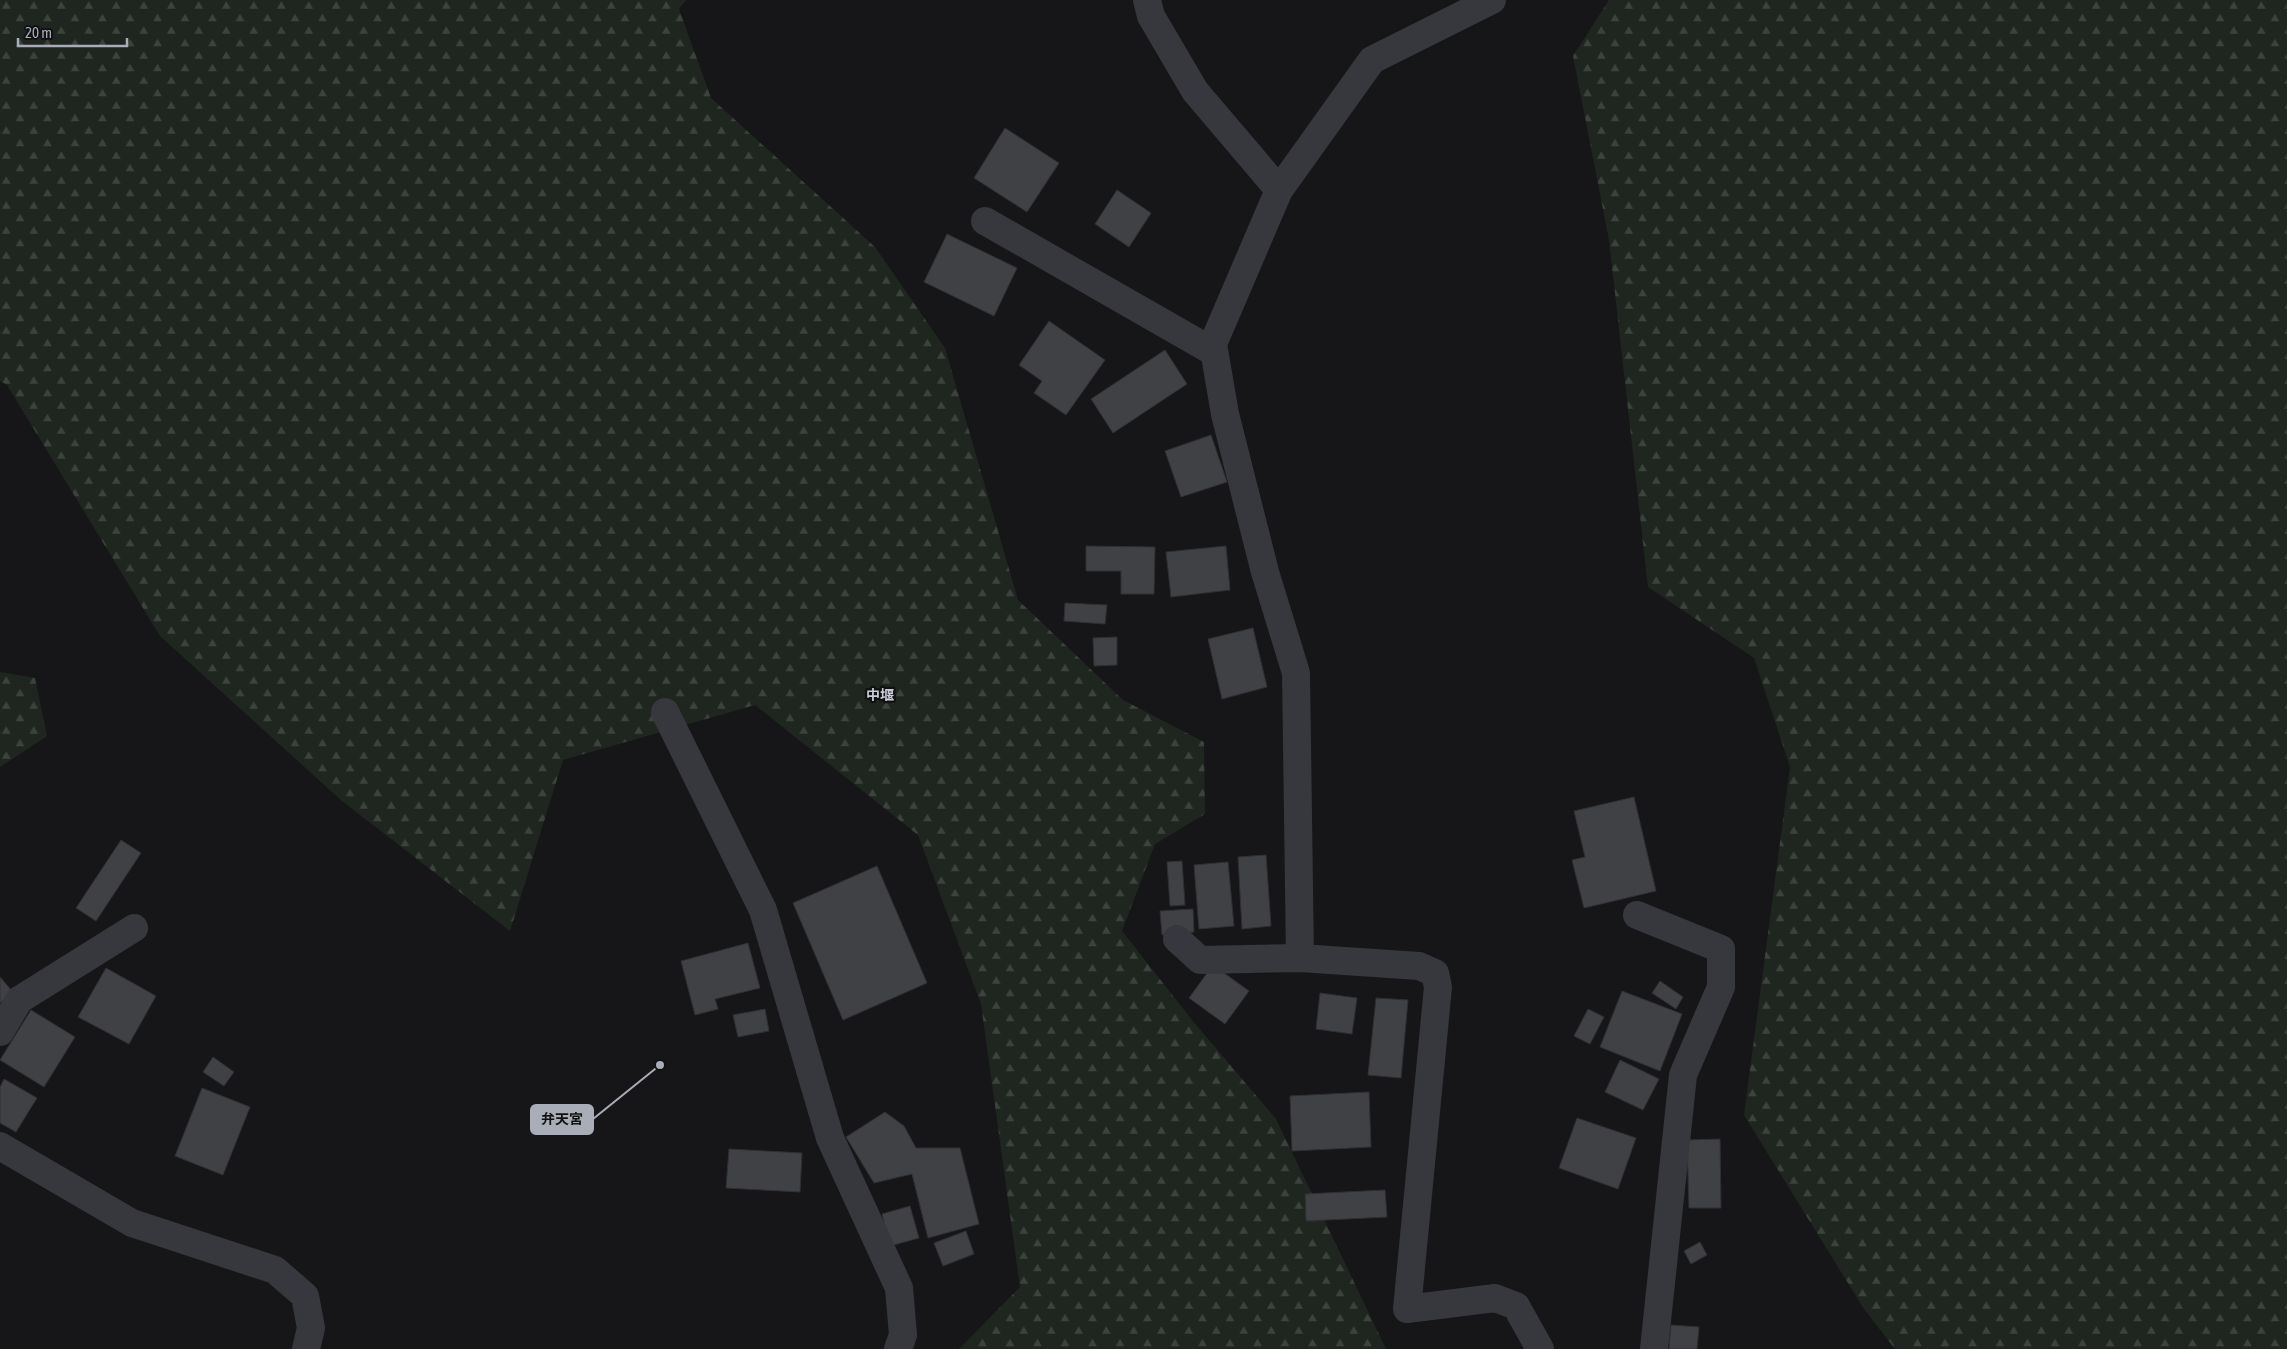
<svg xmlns="http://www.w3.org/2000/svg" width="2287" height="1349" font-family="'Asap Condensed','Noto Sans JP',sans-serif">
<style>
.forest{fill:url(#forest-firs)}
.building{fill:#404145;stroke:#303034}
.lines{fill:none;stroke-linecap:round;stroke-linejoin:round}
.street{stroke:#37383d;stroke-width:28}
.labels{text-anchor:middle;stroke-width:4.5;stroke-linejoin:round;paint-order:stroke}
.neighbourhood-label{font-size:14px;font-weight:bold;fill:#c9ccd4;stroke:#111113}
.leader{fill:none;stroke:#a8adb8;stroke-width:2}
.callout-dot{fill:#a8adb8;stroke:#111113;stroke-width:2}
.callout{fill:#a8adb8;stroke:#a8adb8;stroke-width:2}
.callout-label{font-size:14px;text-anchor:middle;font-weight:bold;fill:#111}
</style>
<defs>
<pattern id="forest-firs" width="22" height="20" patternUnits="userSpaceOnUse" patternTransform="scale(1.25)"><rect width="22" height="20" fill="#1e261f"/><path d="M5 1l3.5 6h-7zM16 11l3.5 6h-7z" fill="#3c433d"/></pattern>
</defs>
<rect width="100%" height="100%" fill="#161618"/>
<path class="forest" d="M0 0H686L679 9 711 98 875 247 945 348 1018 600 1123 700 1204 742 1205 814 1155 844 1122 931 1192 1020 1276 1119 1386 1349H959L1020 1287 981 1004 918 835 755 705 563 760 510 931 342 801 160 636 7 385 0 381Z
M1609 0H2287V1349H1895L1864 1309 1744 1115 1790 767 1754 658 1648 587 1609 240 1573 56Z
M0 672 35 678 47 736 0 767Z"/>
<path class="building" d="M1005 128 1059 163 1027 212 974 178Z
M1117 190 1151 213 1129 247 1095 224Z
M947 234 1017 268 994 316 924 282Z
M1049 321 1105 360 1066 415 1034 393 1042 381 1019 365Z
M1165 350 1187 384 1113 433 1091 399Z
M1211 435 1227 482 1181 497 1165 451Z
M1086 546 1155 547 1154 594H1121V571H1086Z
M1226 546 1230 590 1171 597 1166 552Z
M1065 603 1107 605 1105 624 1064 621Z
M1253 628 1267 687 1222 699 1208 639Z
M1117 637V665L1094 666 1093 638Z
M1634 797 1656 891 1584 908 1572 860 1585 857 1574 811Z
M121 840 141 853 96 921 76 908Z
M1266 855 1271 926 1242 929 1238 857Z
M1182 861 1185 905 1170 906 1167 862Z
M1228 862 1234 926 1199 929 1194 865Z
M877 866 927 983 843 1020 793 903Z
M1193 909 1194 932 1162 935 1160 911Z
M748 943 760 988 715 999 718 1009 695 1015 681 961Z
M1213 965 1249 991 1225 1024 1189 998Z
M106 968 156 996 129 1044 78 1017Z
M0 977 13 992 0 1003Z
M1660 981 1683 997 1676 1009 1652 993Z
M1622 991 1682 1014 1660 1071 1600 1047Z
M1320 993 1357 998 1352 1034 1316 1029Z
M1376 998 1408 1000 1401 1078 1368 1075Z
M765 1009 769 1031 738 1037 733 1015Z
M1588 1009 1604 1017 1590 1044 1574 1036Z
M31 1010 75 1037 44 1087 0 1060Z
M213 1057 234 1072 224 1086 203 1072Z
M1620 1060 1659 1079 1643 1110 1605 1092Z
M4 1079 37 1098 16 1132 0 1123V1087Z
M202 1088 250 1107 223 1175 175 1156Z
M1369 1092 1371 1147 1292 1151 1290 1096Z
M885 1112 904 1126 916 1148H960L979 1224 928 1238 912 1174 874 1183 846 1137Z
M1577 1118 1636 1138 1618 1189 1559 1168Z
M1720 1139 1721 1208H1689L1687 1140Z
M729 1149 802 1153 800 1192 726 1188Z
M1385 1190 1387 1217 1306 1221 1305 1194Z
M910 1206 919 1238 890 1246 882 1214Z
M966 1231 974 1254 943 1266 934 1243Z
M1700 1242 1707 1255 1691 1264 1684 1251Z
M1671 1325 1699 1327 1697 1349H1669Z"/>
<g class="lines">
<path class="street" d="M1147 0 1151 16 1195 91 1279 190
M985 221 1214 352
M665 712 763 910 830 1138 899 1288 903 1335 898 1349
M1637 915 1721 949V987L1683 1075 1654 1349
M1177 939 1200 960 1300 958 1419 966 1435 973 1438 987 1407 1309 1495 1298 1516 1306 1540 1349
M1300 958 1296 673 1265 572 1225 414 1213 344 1279 190 1372 60 1492 0
M0 1032 19 1000 134 928
M0 1146 132 1223 275 1270 305 1296 311 1328 306 1349"/>
</g>
<g class="labels">
<g class="neighbourhood-label">
<text x="880" y="700">中堰</text>
</g>
</g>
<path class="leader" d="M660 1065L593 1119"/>
<circle class="callout-dot" cx="660" cy="1065" r="5"/>
<rect class="callout" x="531" y="1105" width="62" height="29" rx="5"/>
<g class="callout-label">
<text x="562" y="1124">弁天宮</text>
</g>
<path d="M18 38v8h109v-8" fill="none" stroke="#a8adb8" stroke-width="2.5"/>
<text x="25" y="38" font-size="15" fill="#a8adb8" stroke="#111113" stroke-width="4" paint-order="stroke">20 m</text>
</svg>
